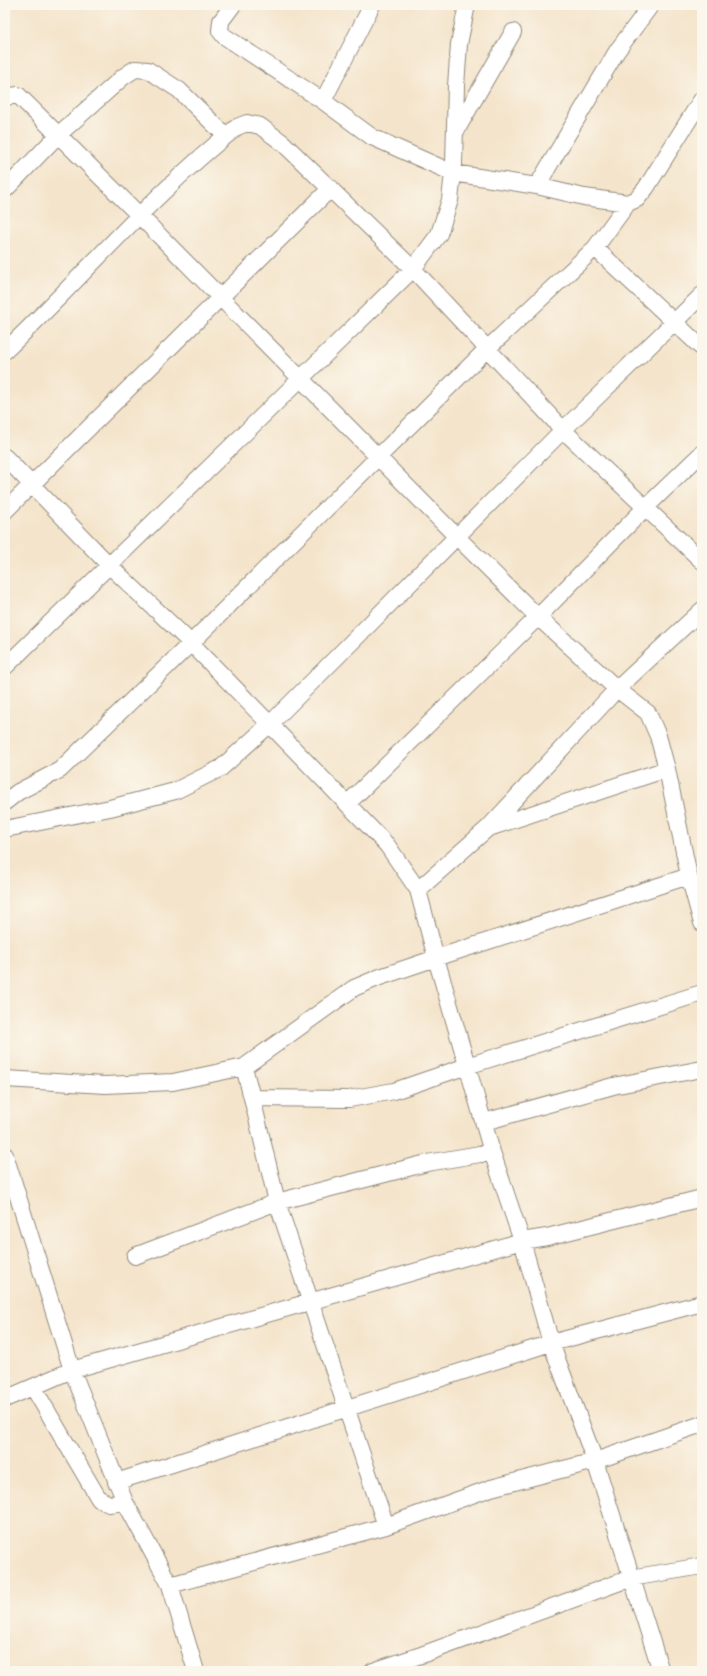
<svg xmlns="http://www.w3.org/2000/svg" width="707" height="1676" font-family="'Gochi Hand',sans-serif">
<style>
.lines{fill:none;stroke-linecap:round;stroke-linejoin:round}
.minor-casing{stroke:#90887b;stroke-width:18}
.minor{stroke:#fff;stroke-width:16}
</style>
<rect width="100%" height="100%" fill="#fbf7ec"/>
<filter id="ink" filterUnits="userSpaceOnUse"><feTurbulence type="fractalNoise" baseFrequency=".025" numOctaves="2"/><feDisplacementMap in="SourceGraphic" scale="8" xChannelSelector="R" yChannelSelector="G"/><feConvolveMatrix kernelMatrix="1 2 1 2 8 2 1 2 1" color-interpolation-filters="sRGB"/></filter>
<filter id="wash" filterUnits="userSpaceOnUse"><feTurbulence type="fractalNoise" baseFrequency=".012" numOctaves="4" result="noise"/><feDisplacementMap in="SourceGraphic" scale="16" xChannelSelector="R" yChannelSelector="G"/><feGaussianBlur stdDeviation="0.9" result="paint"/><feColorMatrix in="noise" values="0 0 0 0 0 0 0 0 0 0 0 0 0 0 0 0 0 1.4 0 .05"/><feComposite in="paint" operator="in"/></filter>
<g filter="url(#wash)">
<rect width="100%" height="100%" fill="#f4e4cb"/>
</g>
<g filter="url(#ink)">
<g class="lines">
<defs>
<path id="minor" d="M233 5 221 21 220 31 224 36 323 101 372 137 453 173 537 186 584 197 628 203 637 199 646 188 702 99
M5 97 18 95 139 215 457 537 538 617 617 689 648 713 658 736 667 769 689 876 702 923
M323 101 372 5
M456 131 513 32
M537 186 617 51 651 5
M5 190 58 135 123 77 135 69 148 70 179 90 226 136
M595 248 702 348
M5 351C83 277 152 194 237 127L247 123 260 126 283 143 413 269 563 430 702 561
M5 457 110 566 191 643 387 845 418 890 436 958 492 1152 522 1241 551 1343 595 1461 661 1671
M5 511 331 188
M5 667 413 269 439 234 450 200 454 164 456 86 459 44 467 5
M5 802 18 792 60 770 191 643 487 349 595 248 628 203
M347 804 538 617 646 507 702 453
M489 828 667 769
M5 829 110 808 175 791 221 768 270 724 563 430 702 295
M418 890 488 828 617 689 702 610
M244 1067 252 1098 349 1099 394 1091 467 1066 702 993
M5 1079 105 1085 173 1082 244 1067 354 988 380 977 436 958 689 876
M252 1098 277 1202 386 1526
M484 1122 613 1086 702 1069
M5 1155 72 1370 125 1502 170 1585 196 1671
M135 1256 277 1202 427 1163 492 1152
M33 1387 99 1499 109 1504 125 1502
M5 1399 72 1370 522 1241 547 1237 702 1198
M116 1482 551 1343 702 1303
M170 1585 386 1526 491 1488 595 1461 702 1424
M373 1671 424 1654 631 1578 702 1566"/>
</defs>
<use href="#minor" class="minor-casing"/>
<use href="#minor" class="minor"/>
</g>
</g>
<rect width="707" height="1676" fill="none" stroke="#fbf7ec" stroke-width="20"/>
</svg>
